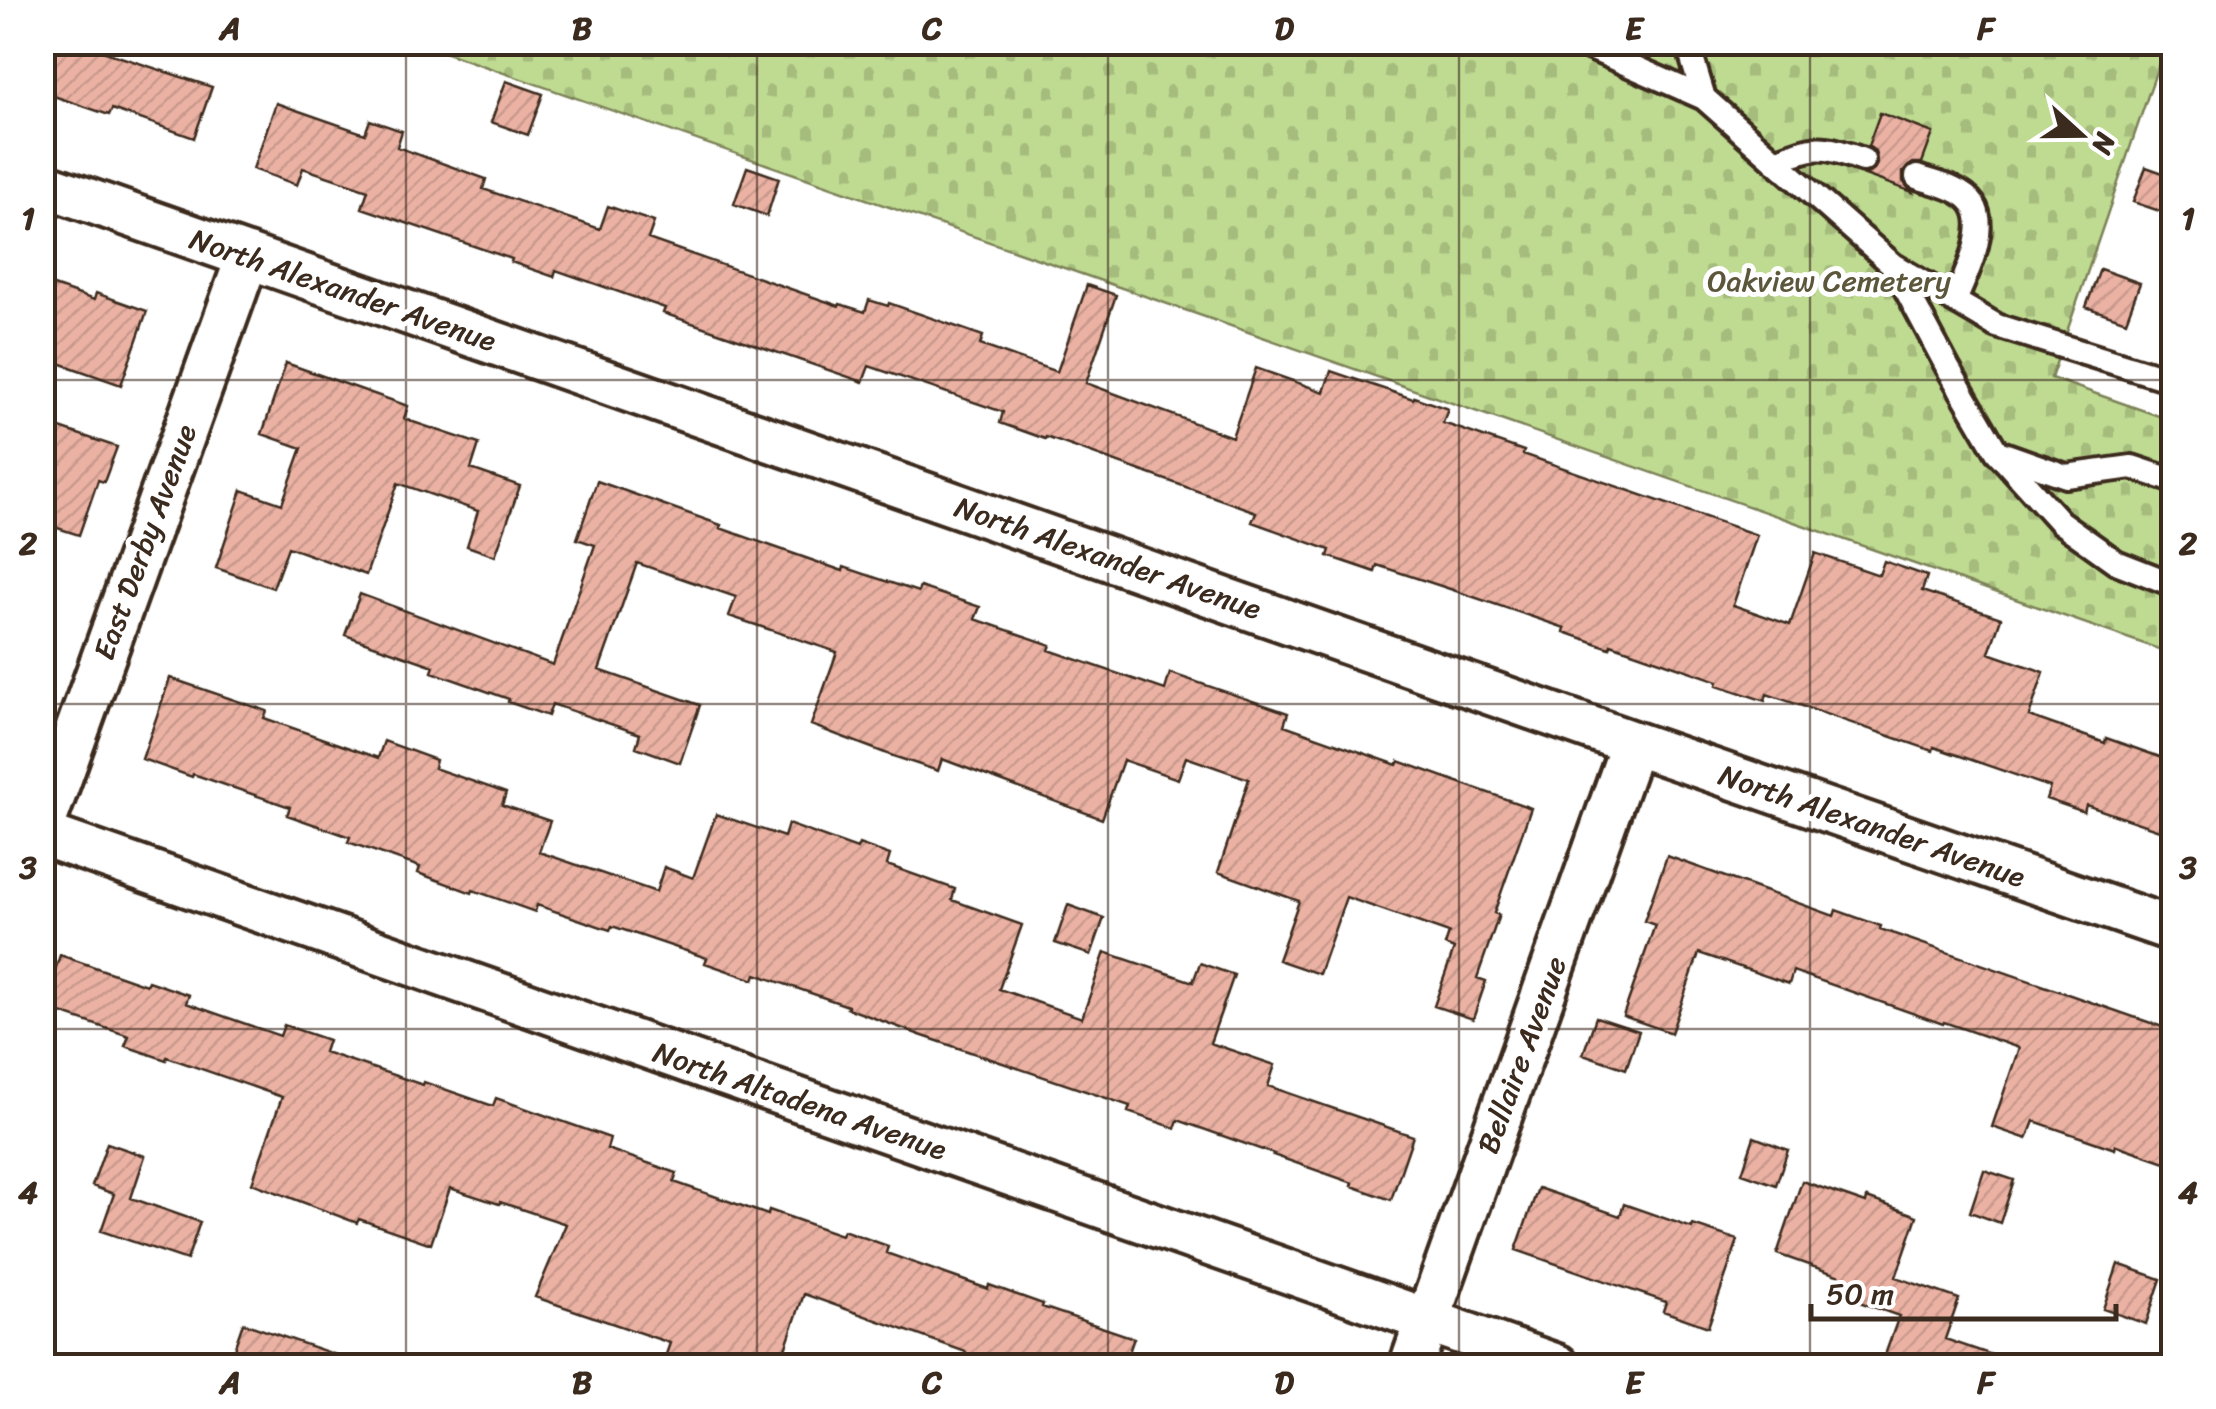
<svg xmlns="http://www.w3.org/2000/svg" width="2216" height="1409" font-family="Sriracha,sans-serif">
<style>
.cemetery{fill:url(#cemetery-stones);stroke:#7d8258;stroke-width:2.5}
.building{fill:url(#building-hatch);stroke:#3b2a1e;stroke-width:2.5}
.lines{fill:none;stroke-linecap:round;stroke-linejoin:round}
.lane-casing{stroke:#3b2a1e;stroke-width:30}
.street-casing{stroke:#3b2a1e;stroke-width:50}
.lane{stroke:#fff;stroke-width:22}
.street{stroke:#fff;stroke-width:42}
.grid{fill:none;stroke:#3b2a1e;stroke-width:2.5;stroke-opacity:0.55}
.labels{text-anchor:middle;stroke-width:10;stroke-linejoin:round;paint-order:stroke}
.park-label{font-size:30px;fill:#5c563b;stroke:#fff}
.street-label{font-size:30px;fill:#3b2a1e;stroke:#fff}
.neatline{fill:none;stroke:#3b2a1e;stroke-width:4}
.grid-label{font-size:32px;text-anchor:middle;font-weight:bold;fill:#3b2a1e}
</style>
<defs>
<pattern id="cemetery-stones" width="16" height="16" patternUnits="userSpaceOnUse" patternTransform="scale(2.5)"><rect width="16" height="16" fill="#bfdb92"/><path d="M2 7V4a2 2 0 0 1 4 0v3zM10 15v-3a2 2 0 0 1 4 0v3z" fill="#a5bc7d"/></pattern>
<pattern id="building-hatch" width="6" height="6" patternUnits="userSpaceOnUse" patternTransform="scale(2.5)"><rect width="6" height="6" fill="#ebb2a4"/><path d="M-1 1l2-2M0 6l6-6M5 7l2-2" fill="none" stroke="#ca998d"/></pattern>
</defs>
<rect width="100%" height="100%" fill="#fff"/>
<filter id="ink" filterUnits="userSpaceOnUse"><feTurbulence type="fractalNoise" baseFrequency=".01" numOctaves="2"/><feDisplacementMap in="SourceGraphic" scale="20" xChannelSelector="R" yChannelSelector="G"/><feConvolveMatrix kernelMatrix="1 2 1 2 8 2 1 2 1" color-interpolation-filters="sRGB"/></filter>
<g filter="url(#ink)">
<path class="cemetery" d="M418 43H2166L2051 378 2173 421V654Z"/>
<path class="building" d="M42 42H75L212 87 194 138 112 109 109 115 42 92Z
M506 81 543 94 528 135 491 122Z
M276 103 365 134 370 120 402 131 397 147 486 179 483 189 600 229 608 206 654 222 648 239 839 306 840 304 865 312 869 300 888 306 889 303 983 336 980 345 1057 372 1087 285 1116 295 1086 383 1232 437 1256 368 1324 392 1331 371 1413 399 1414 397 1448 409 1443 423 1524 451 1523 454 1757 535 1733 605 1790 625 1815 553 1879 575 1884 561 1927 576 1922 591 2001 618 1989 653 2044 672 2029 716 2105 743 2106 738 2174 762V835L2086 805 2084 812 2046 799 2050 787 1934 747 1933 751 1767 694 1765 701 1717 685 1718 681 1611 644 1610 648 1564 632 1565 628 1453 590 1377 565 1375 572 1328 556 1330 550 1252 522 1256 512 1046 437 1045 439 1000 423 1003 412 869 366 863 382 663 313 665 308 556 270 554 277 511 262 512 259 362 208 368 190 303 168 297 185 253 169Z
M1880 113 1933 133 1922 163H1913L1903 172V181L1912 192 1865 175 1873 171 1877 164 1875 151 1868 146Z
M747 167 779 178 767 216 734 204Z
M2146 167 2174 177V216L2133 202Z
M2100 269 2140 283 2126 321 2086 307Z
M42 282 94 300 96 293 147 311 121 385 42 357Z
M286 363 408 406 404 419 479 444 471 469 520 486 495 556 467 546 478 511 398 483 366 575 288 547 273 588 216 568 242 490 282 504 302 448 262 434Z
M42 422 117 447 104 482 98 480 79 535 42 523Z
M597 481 721 525 720 528 843 571 844 567 918 592 920 587 980 607 975 619 1051 645 1049 650 1165 690 1170 673 1288 713 1284 725 1397 765 1399 761 1531 808 1494 913 1499 915 1477 978 1486 981 1473 1019 1434 1006 1454 949 1445 945 1449 933 1346 897 1319 974 1278 960 1299 901 1218 872 1249 779 1186 757 1178 779 1123 760 1102 819 942 759 938 771 893 756 811 725 837 652 729 616 736 597 637 563 599 670 700 705 680 763 636 747 640 734 552 704 548 716 508 702 509 699 432 672 434 666 345 635 360 594 553 665 595 545 577 539Z
M170 678 267 711 264 718 378 758 384 741 436 760 434 768 506 793 502 805 550 821 539 852 656 892 664 867 693 878 716 814 784 837 788 824 857 849 859 844 890 855 887 865 955 889 952 900 1022 925 999 989 1082 1018 1105 952 1193 982 1200 963 1234 975 1210 1043 1275 1065 1268 1086 1413 1136 1391 1200 1352 1186 1353 1183 1273 1155 1274 1154 1178 1120 1175 1128 1128 1112 1130 1106 920 1035 847 1008 848 1006 756 974 754 980 705 963 707 958 612 926 610 930 537 905 535 912 473 890 472 893 418 873 420 867 348 842 350 837 287 815 290 807 193 774 192 777 142 759Z
M1667 856 1834 916 1836 910 1881 926 1880 929 2174 1031V1165L2116 1145 2115 1149 2034 1121 2027 1139 1992 1127 2019 1048 1944 1022 1943 1024 1793 971 1789 984 1699 953 1671 1033 1623 1016 1655 925 1644 921Z
M1068 905 1104 918 1091 955 1055 943Z
M60 955 146 985 148 981 189 995 186 1003 280 1036 284 1025 328 1040 324 1052 423 1085 424 1082 493 1106 496 1098 610 1138 607 1149 677 1173 674 1182 768 1215 769 1210 841 1235 843 1230 888 1246 886 1253 988 1289 989 1285 1043 1304 1042 1307 1134 1338 1124 1366H993L965 1357 966 1352 804 1294 779 1366H662L670 1343 535 1297 566 1224 500 1202 499 1204 450 1188 431 1244 359 1219 357 1223 252 1183 282 1097 167 1057 166 1060 125 1046 129 1036 43 1007Z
M1596 1017 1639 1031 1626 1069 1583 1054Z
M1754 1137 1788 1150 1776 1185 1742 1173Z
M107 1143 145 1156 131 1198 200 1222 187 1260 101 1231 114 1194 92 1186Z
M1984 1170 2014 1180 2000 1223 1970 1212Z
M1802 1181 1866 1203 1867 1198 1917 1216 1896 1277 1959 1299 1945 1339 2010 1361 2009 1366H1881L1899 1316 1834 1293 1840 1276 1777 1254Z
M1538 1188 1620 1216 1624 1204 1692 1228 1693 1225 1738 1240 1708 1327 1663 1311 1666 1302 1516 1250Z
M2118 1264 2161 1279 2146 1324 2103 1309Z
M243 1323 354 1361 353 1366H228Z"/>
<g class="lines">
<defs>
<path id="lane" d="M1577 42 1704 98
M1687 42 1704 98 1893 265 1997 326 2174 381
M1775 161C1817 145 1820 144 1863 160
M1917 177C1935 183 1962 188 1973 204 1990 229 1965 276 1955 301
M1893 265 1948 368 1997 452 2060 522 2116 562 2167 582
M2001 453 2066 476 2132 467 2174 481"/>
<path id="street" d="M42 184 1633 743 2174 930
M42 828 248 256
M42 834 1557 1366
M1411 1366 1633 743"/>
</defs>
<use href="#lane" class="lane-casing"/>
<use href="#street" class="street-casing"/>
<use href="#lane" class="lane"/>
<use href="#street" class="street"/>
</g>
</g>
<path class="grid" d="M406 42V1366M757 42V1366M1108 42V1366M1459 42V1366M1810 42V1366M42 380H2174M42 704H2174M42 1029H2174"/>
<g class="labels">
<g class="park-label">
<text x="1829" y="291">Oakview Cemetery</text>
</g>
<g class="street-label">
<text transform="translate(343 290) rotate(19)" y="10">North Alexander Avenue</text>
<text transform="translate(145 542) rotate(-70)" y="10">East Derby Avenue</text>
<text transform="translate(1108 558) rotate(19)" y="10">North Alexander Avenue</text>
<text transform="translate(1872 826) rotate(19)" y="10">North Alexander Avenue</text>
<text transform="translate(1522 1055) rotate(-70)" y="10">Bellaire Avenue</text>
<text transform="translate(800 1101) rotate(19)" y="10">North Altadena Avenue</text>
</g>
</g>
<rect width="2216" height="1409" fill="none" stroke="#fff" stroke-width="110"/>
<g transform="translate(2081 135) rotate(111)" stroke="#ffffff" stroke-width="8" paint-order="stroke">
<path d="M0-8L18 38L0 25L-18 38Z" fill="#3b2a1e"/>
<text y="-15" font-size="28" font-weight="bold" text-anchor="middle" fill="#3b2a1e">N</text>
</g>
<path d="M1811 1304v15h305v-15" fill="none" stroke="#3b2a1e" stroke-width="5"/>
<text x="1826" y="1304" font-size="30" fill="#3b2a1e" stroke="#ffffff" stroke-width="8" paint-order="stroke">50 m</text>
<rect x="55" y="55" width="2106" height="1299" class="neatline"/>
<g class="grid-label">
<text x="230" y="39">A</text>
<text x="582" y="39">B</text>
<text x="932" y="39">C</text>
<text x="1284" y="39">D</text>
<text x="1634" y="39">E</text>
<text x="1986" y="39">F</text>
<text x="28" y="229">1</text>
<text x="2188" y="229">1</text>
<text x="28" y="554">2</text>
<text x="2188" y="554">2</text>
<text x="28" y="878">3</text>
<text x="2188" y="878">3</text>
<text x="28" y="1203">4</text>
<text x="2188" y="1203">4</text>
<text x="230" y="1393">A</text>
<text x="582" y="1393">B</text>
<text x="932" y="1393">C</text>
<text x="1284" y="1393">D</text>
<text x="1634" y="1393">E</text>
<text x="1986" y="1393">F</text>
</g>
</svg>
